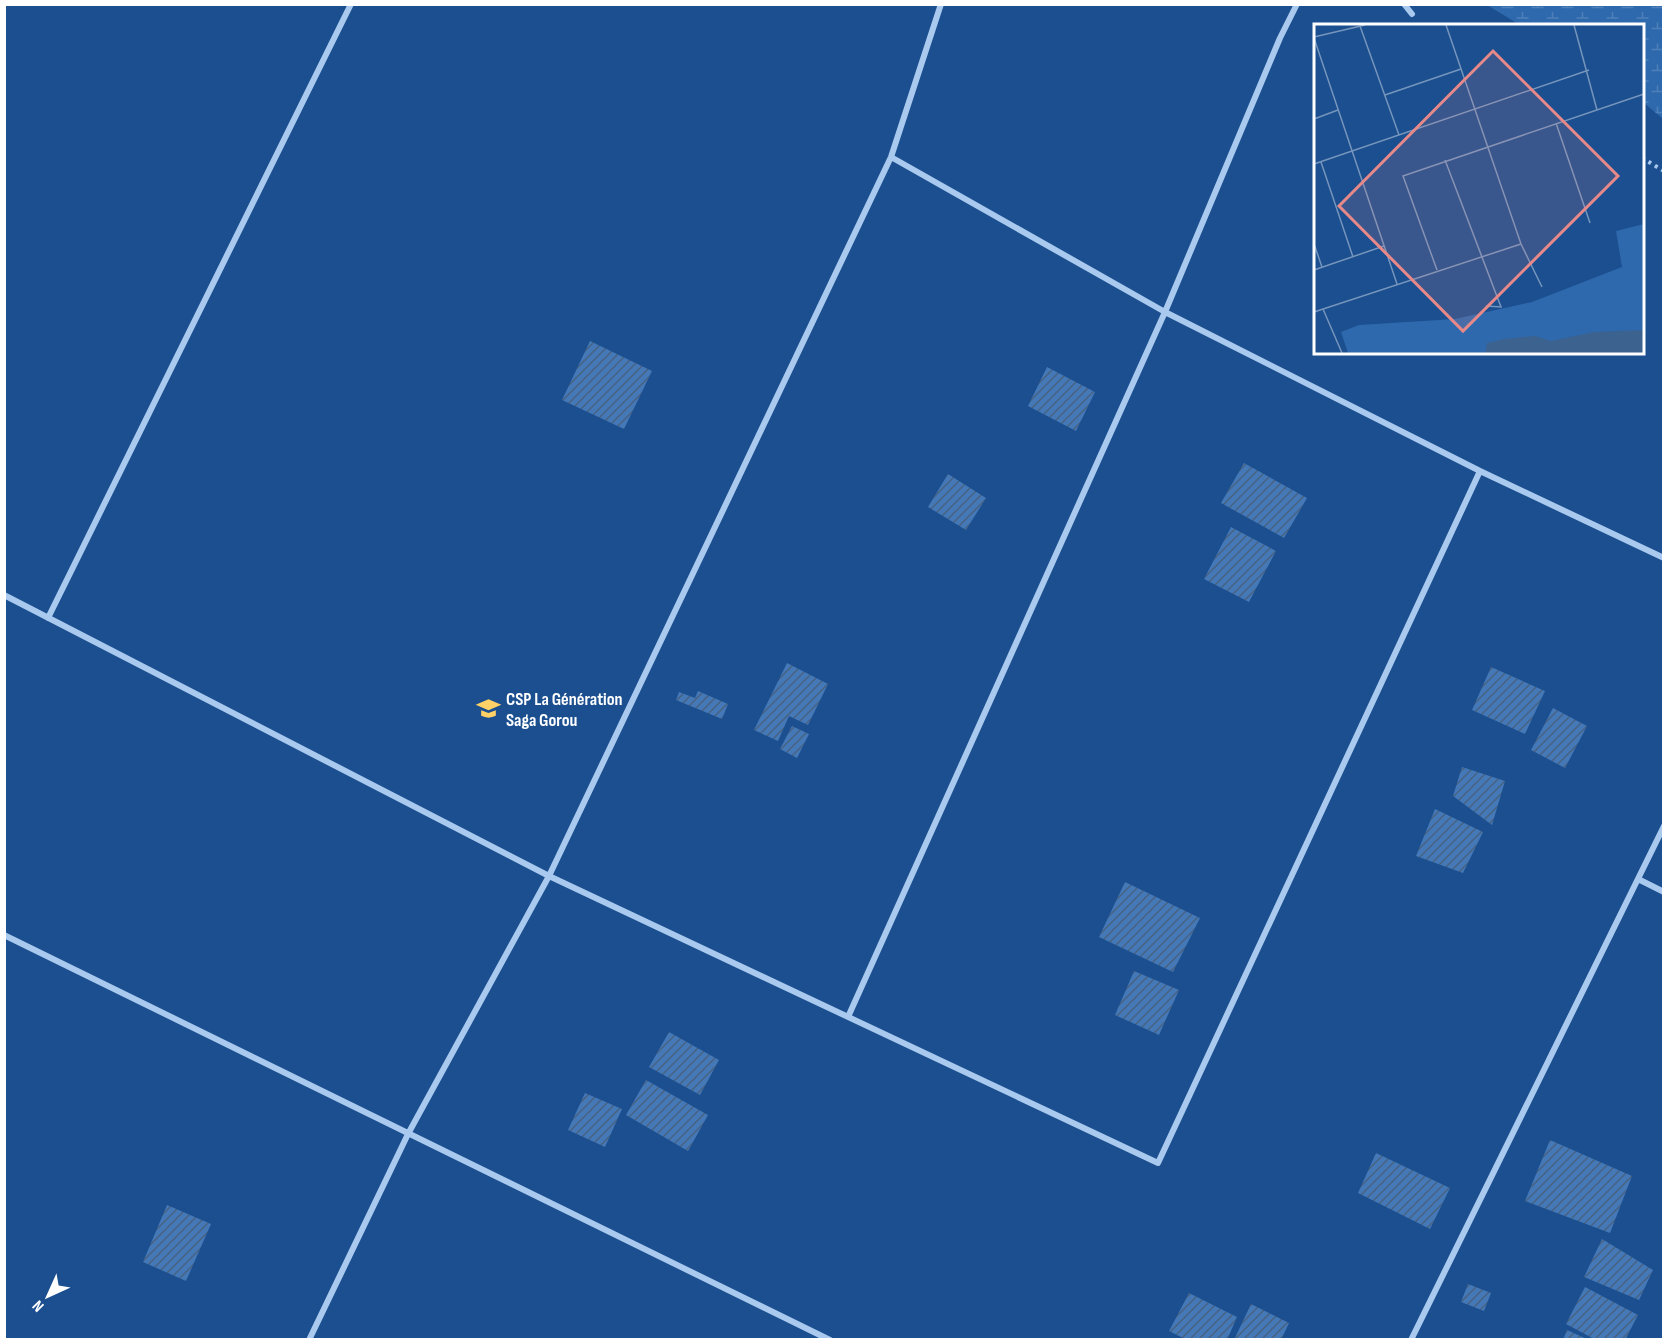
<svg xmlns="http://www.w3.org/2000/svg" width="1668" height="1344" font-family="'Sofia Sans Condensed',sans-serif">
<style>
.wetland{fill:url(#wetland-marsh)}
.building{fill:url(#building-hatch)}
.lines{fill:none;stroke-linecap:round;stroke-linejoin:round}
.path{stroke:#a9c9ee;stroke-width:4;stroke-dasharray:3 4.5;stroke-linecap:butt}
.minor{stroke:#a9c9ee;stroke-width:6}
.labels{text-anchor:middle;stroke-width:5;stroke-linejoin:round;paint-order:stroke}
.poi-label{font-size:18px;font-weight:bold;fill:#fff;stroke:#1b4f8f;text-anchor:start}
.inset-road{fill:none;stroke:#7695bc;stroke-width:1.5}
.view{fill:#e88989;fill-opacity:0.15;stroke:#e88989;stroke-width:3}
.inset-edge{fill:none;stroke:#fff;stroke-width:3}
</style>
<defs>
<pattern id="wetland-marsh" width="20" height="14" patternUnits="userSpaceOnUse" patternTransform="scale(1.5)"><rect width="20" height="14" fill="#2e69ad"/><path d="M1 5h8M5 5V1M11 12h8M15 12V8" fill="none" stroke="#4d80b9"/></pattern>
<pattern id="building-hatch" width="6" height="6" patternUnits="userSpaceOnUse" patternTransform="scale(1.5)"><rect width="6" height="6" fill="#4478b7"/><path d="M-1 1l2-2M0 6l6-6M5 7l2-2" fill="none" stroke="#486282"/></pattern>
</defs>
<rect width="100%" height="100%" fill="#1b4f8f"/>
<path class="wetland" d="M1487 5H1663V119L1643 102 1642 26 1520 25Z"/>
<path class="building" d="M590 341 652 371 624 429 562 400Z
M1047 367 1095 392 1076 431 1028 406Z
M1244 463 1307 498 1284 538 1221 503Z
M948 474 986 498 966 530 928 507Z
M1231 527 1276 551 1249 602 1204 579Z
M787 663 828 684 808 725 774 709 789 716 778 741 754 730Z
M1491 667 1545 691 1525 734 1472 710Z
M698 691 728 704 722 719 676 700 679 692 695 698Z
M1553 708 1587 726 1565 768 1531 750Z
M792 726 809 734 797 758 780 749Z
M1462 767 1505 781 1492 825 1453 796Z
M1435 809 1483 832 1463 873 1416 856Z
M1125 882 1200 918 1173 972 1099 937Z
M1134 971 1179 990 1159 1035 1115 1015Z
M669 1032 719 1060 700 1095 649 1067Z
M646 1080 708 1115 688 1151 626 1115Z
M585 1093 622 1109 605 1147 568 1130Z
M1550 1140 1632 1176 1610 1233 1525 1201Z
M1376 1153 1450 1188 1430 1229 1358 1193Z
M167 1205 211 1224 186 1281 143 1262Z
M1602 1239 1653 1270 1639 1300 1584 1277Z
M1468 1284 1491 1293 1484 1311 1461 1302Z
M1585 1287 1638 1315 1625 1340H1596L1566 1324Z
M1189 1293 1237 1317 1227 1340H1187L1169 1331Z
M1251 1304 1289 1323 1281 1340H1234Z
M1567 1330 1589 1340H1563Z"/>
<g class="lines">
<path class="path" d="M1642 158 1664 171"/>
<path class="minor" d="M1404 4 1412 14
M891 157 1165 312 1480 471 1664 558
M4 595 549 876 1158 1163 1480 471
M48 618 351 4
M1638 879 1664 892
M4 935 830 1340
M848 1017 1165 312 1280 38 1297 4
M309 1340 408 1134 549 876 891 157 941 4
M1411 1340 1664 826"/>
</g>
<defs>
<symbol id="school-bare" viewBox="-9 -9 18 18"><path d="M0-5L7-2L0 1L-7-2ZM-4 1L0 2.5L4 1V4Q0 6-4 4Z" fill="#ffd166" stroke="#1b4f8f" stroke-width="2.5" paint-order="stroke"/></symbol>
</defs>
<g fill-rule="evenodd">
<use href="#school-bare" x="472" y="692" width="33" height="33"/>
</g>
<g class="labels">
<g class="poi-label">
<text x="506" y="705">CSP La Génération<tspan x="506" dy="21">Saga Gorou</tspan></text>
</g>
</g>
<g transform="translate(1314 24)">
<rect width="330" height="330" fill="#1b4f8f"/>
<path d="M330 200V329H34L27 308 45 301 141 295 218 278 308 243 302 207Z" fill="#2e69ad"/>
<path d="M330 306V329H171L173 319 190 315 221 312 237 317 280 308Z" fill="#3c6290"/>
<path class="inset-road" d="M132 1 207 220 228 263M260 1 283 86M46 2 85 111M0 13 51 1M0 14 83 260M71 71 147 45M0 95 24 86M242 99 276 199M131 136 187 283 172 282M7 138 39 233M0 140 275 46M0 220 8 243M0 246 70 222M123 246 89 152 330 70M9 285 28 329M0 288 207 220"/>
<path class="view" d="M179 27 304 152 149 307 25 182Z"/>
<rect width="330" height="330" class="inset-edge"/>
</g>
<rect width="1668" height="1344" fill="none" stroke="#ffffff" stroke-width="12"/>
<g transform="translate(48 1296) rotate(225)" stroke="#1b4f8f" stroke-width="4.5" paint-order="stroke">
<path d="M0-4.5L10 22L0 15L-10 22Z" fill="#ffffff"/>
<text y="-9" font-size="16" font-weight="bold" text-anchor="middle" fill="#ffffff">N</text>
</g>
</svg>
